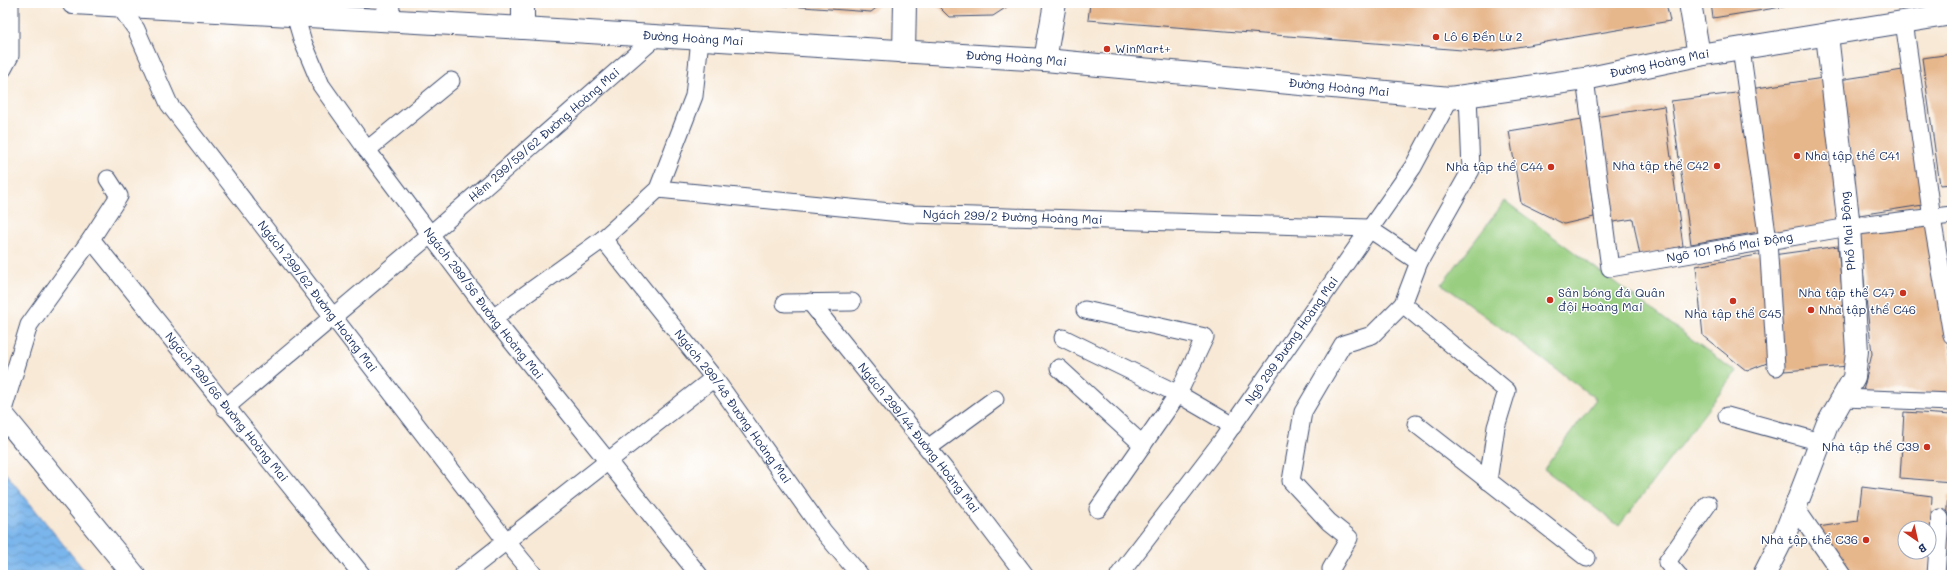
<svg xmlns="http://www.w3.org/2000/svg" width="1955" height="578" font-family="Mali,sans-serif">
<style>
.garden{fill:#99ce80;stroke:#5a7e6f}
.water{fill:url(#water-waves);stroke:#4a72a4}
.building{fill:#e7b78c}
.lines{fill:none;stroke-linecap:round;stroke-linejoin:round}
.lane-casing{stroke:#3c4b70;stroke-width:19}
.street-casing{stroke:#3c4b70;stroke-width:24}
.secondary-casing{stroke:#3c4b70;stroke-width:24}
.lane{stroke:#fff;stroke-width:17}
.street{stroke:#fff;stroke-width:22}
.secondary{stroke:#fff;stroke-width:22}
.poi-dot{fill:#c8321e;stroke:#fff;stroke-width:1.5}
.labels{text-anchor:middle;stroke-width:3;stroke-linejoin:round;paint-order:stroke}
.poi-label{font-size:12px;fill:#1b2f5e;stroke:#fff;text-anchor:start}
.street-label{font-size:12px;fill:#1b2f5e;stroke:#fff}
</style>
<defs>
<pattern id="water-waves" width="16" height="10" patternUnits="userSpaceOnUse"><rect width="16" height="10" fill="#7ab5eb"/><path d="M0 5q4-4 8 0t8 0" fill="none" stroke="#6394c2"/></pattern>
</defs>
<rect width="100%" height="100%" fill="#fff"/>
<filter id="ink" filterUnits="userSpaceOnUse"><feTurbulence type="fractalNoise" baseFrequency=".025" numOctaves="2"/><feDisplacementMap in="SourceGraphic" scale="8" xChannelSelector="R" yChannelSelector="G"/><feConvolveMatrix kernelMatrix="1 2 1 2 8 2 1 2 1" color-interpolation-filters="sRGB"/></filter>
<filter id="wash" filterUnits="userSpaceOnUse"><feTurbulence type="fractalNoise" baseFrequency=".012" numOctaves="4" result="noise"/><feDisplacementMap in="SourceGraphic" scale="16" xChannelSelector="R" yChannelSelector="G"/><feGaussianBlur stdDeviation="0.9" result="paint"/><feColorMatrix in="noise" values="0 0 0 0 0 0 0 0 0 0 0 0 0 0 0 0 0 1.4 0 .05"/><feComposite in="paint" operator="in"/></filter>
<g filter="url(#wash)">
<rect width="100%" height="100%" fill="#f8e9d6"/>
<path class="garden" d="M1505 201 1736 372 1619 526 1544 469 1596 399 1442 284Z"/>
<path class="water" d="M3 470 88 575H3Z"/>
<g id="blocks">
<path class="building" d="M748 3H883L871 12Z
M935 3H1013L993 16 949 17Z
M1090 3H1666L1670 21 1487 52 1088 20Z
M1711 3H1801V4L1713 18Z
M1952 54V184L1940 185 1922 58Z
M1909 69 1929 204 1859 215 1839 80Z
M1823 78 1844 223 1771 234 1750 89Z
M1744 92 1764 231 1691 244 1671 101Z
M1664 106 1683 246 1640 256 1633 219 1607 223 1595 117Z
M1582 119 1594 217 1564 224 1521 203 1509 131Z
M1929 221 1952 366V393L1863 391 1872 354 1859 232Z
M1838 246 1849 366 1784 371 1773 255Z
M1763 254 1772 361 1747 371 1703 336 1696 266Z
M1949 261H1952V277H1951Z
M1904 412 1952 415V482L1900 478Z
M1862 487 1932 496 1930 534 1929 528H1905V552H1930L1929 575H1850L1818 527 1858 521Z
M1948 495H1952V575H1942Z"/>
</g>
</g>
<g filter="url(#ink)">
<use href="#blocks" fill-opacity="0" stroke="#3c4b70" stroke-width="1"/>
<g class="lines">
<defs>
<g id="lane">
<path id="s1" d="M120 7 136 29 169 104 506 541 534 575"/>
<path id="s2" d="M295 15 303 42 321 85 367 150 493 318 699 575"/>
<path d="M1904 22 1932 218 1952 335"/>
<path d="M1741 49 1768 241 1776 367"/>
<path d="M3 69 10 56V3"/>
<path id="s3" d="M1585 79 1610 268 1849 227 1952 215"/>
<path d="M1468 95 1471 170 1419 262 1403 304 1507 391 1496 427 1488 481"/>
<path d="M367 150 451 81"/>
<path id="s4" d="M658 189 911 214 1368 228 1419 262"/>
<path id="s5" d="M91 239 362 575"/>
<path id="s6" d="M603 239 714 378 823 531 860 575"/>
<path id="s7" d="M810 302 946 471 1025 575"/>
<path d="M785 303 852 302"/>
<path d="M1085 310 1205 337 1178 394 1098 509"/>
<path d="M493 318 603 239 658 189 694 96 700 39"/>
<path d="M1063 338 1178 394 1233 426"/>
<path d="M1059 368 1143 445"/>
<path d="M1843 398 1952 402"/>
<path id="s8" d="M225 408 431 234 656 37"/>
<path d="M3 410 29 325 91 239 119 196 108 179"/>
<path d="M1727 416 1821 442"/>
<path d="M1416 424 1587 558"/>
<path d="M928 448 995 399"/>
<path d="M1795 507 1842 575"/>
<path d="M1331 569 1349 538 1329 522 1291 481 1303 412 1343 344 1372 335 1403 304"/>
<path d="M463 575 714 378"/>
<path id="s9" d="M1119 575 1221 442 1413 167 1450 98"/>
<path d="M1678 575 1667 562 1708 504"/>
<path d="M1936 575 1940 518"/>
</g>
<path id="street" d="M388 3 389 20
M523 3V28
M1690 3 1699 55
M904 52 905 3
M1045 60 1055 3
M3 415 134 575
M1764 575 1785 534 1827 425 1854 378 1857 351 1849 227 1827 35"/>
<g id="secondary">
<path id="s10" d="M73 3 523 28 1045 60 1450 98 1585 79 1699 55 1952 14"/>
</g>
</defs>
<use href="#lane" class="lane-casing"/>
<use href="#street" class="street-casing"/>
<use href="#secondary" class="secondary-casing"/>
<use href="#lane" class="lane"/>
<use href="#street" class="street"/>
<use href="#secondary" class="secondary"/>
</g>
</g>
<g class="poi-dot">
<circle cx="1436" cy="37" r="4"/>
<circle cx="1107" cy="49" r="4"/>
<circle cx="1797" cy="156" r="4"/>
<circle cx="1717" cy="166" r="4"/>
<circle cx="1551" cy="167" r="4"/>
<circle cx="1903" cy="293" r="4"/>
<circle cx="1550" cy="300" r="4"/>
<circle cx="1733" cy="301" r="4"/>
<circle cx="1811" cy="310" r="4"/>
<circle cx="1927" cy="447" r="4"/>
<circle cx="1866" cy="540" r="4"/>
</g>
<g class="labels">
<g class="poi-label">
<text x="1444" y="41">Lô 6 Đền Lừ 2</text>
<text x="1115" y="53">WinMart+</text>
<text x="1805" y="160">Nhà tập thể C41</text>
<text x="1709" y="170" text-anchor="end">Nhà tập thể C42</text>
<text x="1543" y="171" text-anchor="end">Nhà tập thể C44</text>
<text x="1558" y="297">Sân bóng đá Quân<tspan x="1558" dy="14">đội Hoàng Mai</tspan></text>
<text x="1895" y="297" text-anchor="end">Nhà tập thể C47</text>
<text x="1819" y="314">Nhà tập thể C46</text>
<text x="1733" y="318" text-anchor="middle">Nhà tập thể C45</text>
<text x="1919" y="451" text-anchor="end">Nhà tập thể C39</text>
<text x="1858" y="544" text-anchor="end">Nhà tập thể C36</text>
</g>
<g class="street-label">
<text dy="4" stroke="none"><textPath href="#s10" startOffset="621">Đường Hoàng Mai</textPath></text>
<text dy="4" stroke="none"><textPath href="#s10" startOffset="945">Đường Hoàng Mai</textPath></text>
<text dy="4" stroke="none"><textPath href="#s10" startOffset="1593">Đường Hoàng Mai</textPath></text>
<text dy="4" stroke="none"><textPath href="#s10" startOffset="1269">Đường Hoàng Mai</textPath></text>
<text dy="4" stroke="none"><textPath href="#s8" startOffset="420">Hẻm 299/59/62 Đường Hoàng Mai</textPath></text>
<text dy="4" stroke="none"><textPath href="#s4" startOffset="356">Ngách 299/2 Đường Hoàng Mai</textPath></text>
<text transform="translate(1848 231) rotate(-95)" y="4">Phố Mai Động</text>
<text dy="4" stroke="none"><textPath href="#s3" startOffset="312">Ngõ 101 Phố Mai Động</textPath></text>
<text dy="4" stroke="none"><textPath href="#s1" startOffset="352">Ngách 299/62 Đường Hoàng Mai</textPath></text>
<text dy="4" stroke="none"><textPath href="#s2" startOffset="347">Ngách 299/56 Đường Hoàng Mai</textPath></text>
<text dy="4" stroke="none"><textPath href="#s9" startOffset="291">Ngõ 299 Đường Hoàng Mai</textPath></text>
<text dy="4" stroke="none"><textPath href="#s6" startOffset="212">Ngách 299/48 Đường Hoàng Mai</textPath></text>
<text dy="4" stroke="none"><textPath href="#s5" startOffset="216">Ngách 299/66 Đường Hoàng Mai</textPath></text>
<text dy="4" stroke="none"><textPath href="#s7" startOffset="174">Ngách 299/44 Đường Hoàng Mai</textPath></text>
</g>
</g>
<rect width="1955" height="578" fill="none" stroke="#fff" stroke-width="16"/>
<g transform="translate(1917 540) rotate(146)"><circle r="19" fill="#ffffff" stroke="#a4acbf"/>
<path d="M0-3L7 15L0 10L-7 15Z" fill="#c8321e"/>
<text y="-6" font-size="11" font-weight="bold" text-anchor="middle" fill="#1b2f5e">B</text>
</g>
</svg>
